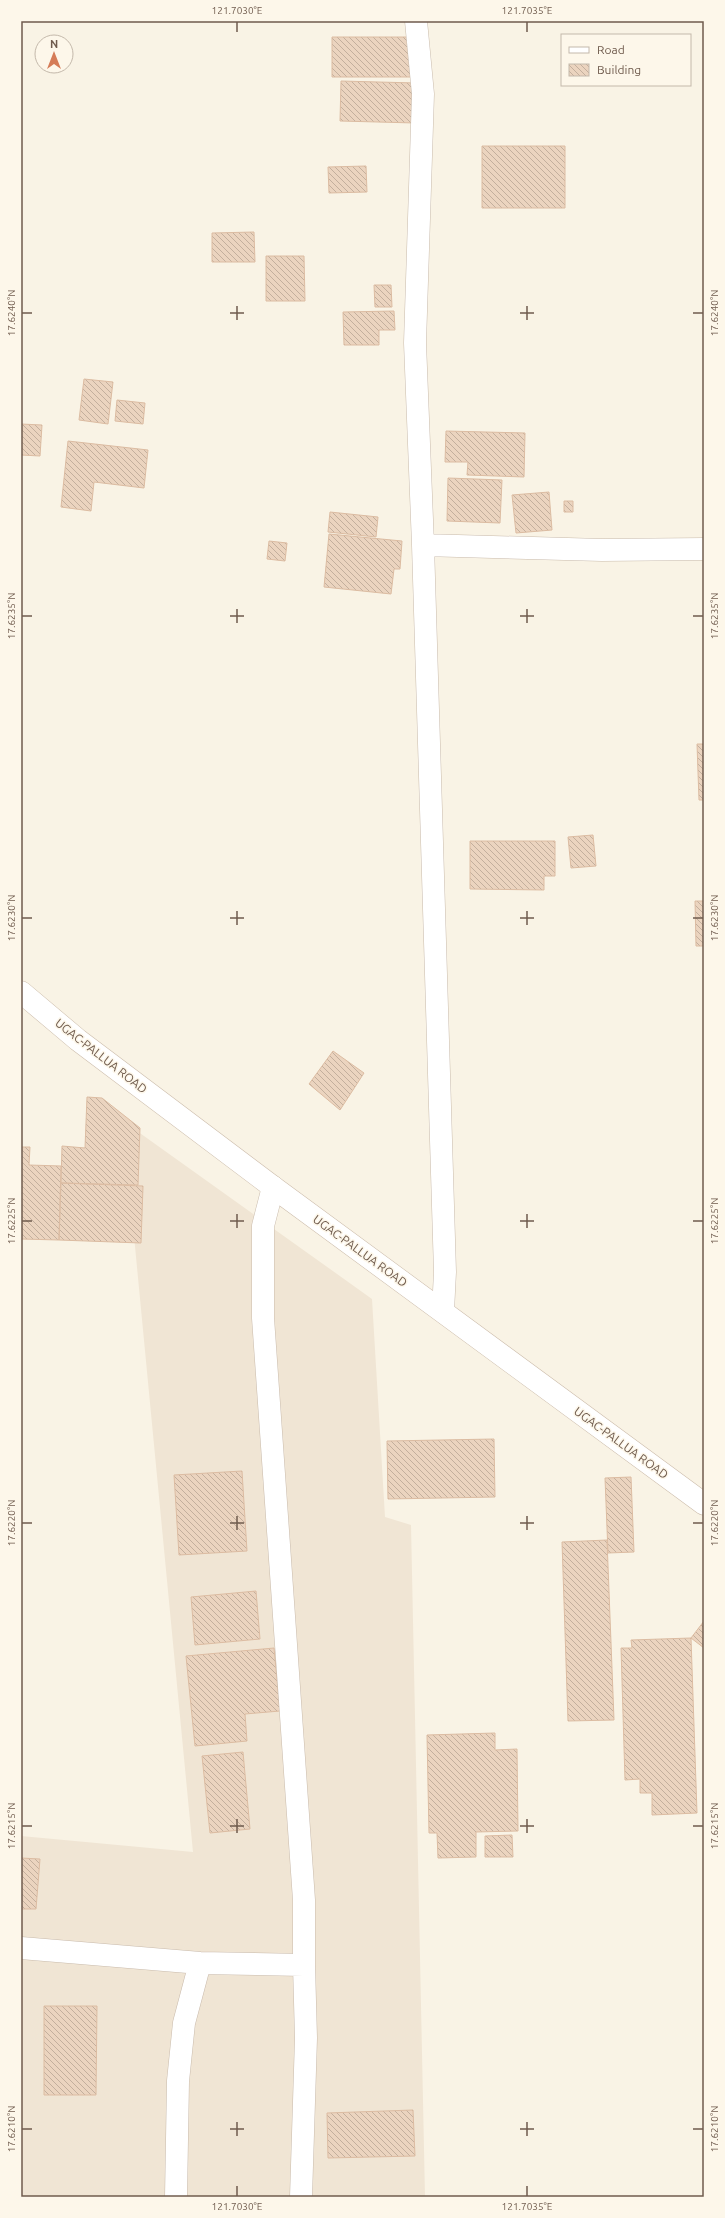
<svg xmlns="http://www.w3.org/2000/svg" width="725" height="2218" font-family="Ubuntu,sans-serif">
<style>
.residential{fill:#f0e5d4}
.building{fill:url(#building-back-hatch);stroke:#dcbca2}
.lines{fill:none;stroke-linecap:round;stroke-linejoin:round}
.street-casing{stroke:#c9bbac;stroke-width:23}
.secondary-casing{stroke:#ccbcab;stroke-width:23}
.street{stroke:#fff;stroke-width:22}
.secondary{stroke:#fff;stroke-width:22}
.ticks{fill:none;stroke:#6f5b4d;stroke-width:1.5}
.labels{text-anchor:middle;stroke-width:3;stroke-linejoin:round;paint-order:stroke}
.street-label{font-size:12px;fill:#6f5b4d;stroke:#fdf7ea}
.neatline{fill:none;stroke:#6f5b4d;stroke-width:1.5}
.ticks-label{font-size:10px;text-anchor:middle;fill:#6f5b4d}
</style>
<defs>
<pattern id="building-back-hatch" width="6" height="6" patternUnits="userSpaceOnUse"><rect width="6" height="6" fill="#ebd4bf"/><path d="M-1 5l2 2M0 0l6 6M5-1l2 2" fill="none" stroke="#c3af9d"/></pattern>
</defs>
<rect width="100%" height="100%" fill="#f9f3e5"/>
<path class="residential" d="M123 1121 372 1299 385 1517 411 1525 425 2197H21V1836L193 1852Z"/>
<path class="building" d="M332 37H415L414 77H332Z
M341 81 416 83 415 123 340 121Z
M482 146H565V208H482Z
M366 166 367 192 329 193 328 167Z
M254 232 255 262H212V233Z
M266 256H304L305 301H266Z
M374 285H391L392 307H375Z
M394 311 395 330H379V345H344L343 312Z
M84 379 113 382 108 424 79 420Z
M117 400 145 403 143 424 115 421Z
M21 424 42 425 40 456 21 455Z
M446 431 525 433 524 477 467 475 468 462H445Z
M68 441 148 450 144 488 94 482 91 511 61 507Z
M448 478 502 480 500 523 447 521Z
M549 492 552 530 516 533 512 495Z
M564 501H573V512H564Z
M330 512 378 517 376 537 328 532Z
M329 534 402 541 400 569H394L391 594 324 587Z
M269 541 287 543 285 561 267 559Z
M697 744H704V800H699Z
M593 835 596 866 571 868 568 837Z
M470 841H555V876H544V890L470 889Z
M695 901H704V946H696Z
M333 1051 364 1073 340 1110 309 1084Z
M87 1097 102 1098 140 1128 138 1185 61 1183 62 1146 85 1148Z
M21 1147H30L29 1165 61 1166 59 1240 21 1239Z
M61 1183 143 1186 141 1243 59 1240Z
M494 1439 495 1497 388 1499 387 1441Z
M242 1471 247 1551 179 1555 174 1475Z
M631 1477 634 1552 608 1553 605 1478Z
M607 1540 614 1720 568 1721 562 1542Z
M256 1591 260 1639 195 1645 191 1597Z
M704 1621V1648L691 1638Z
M691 1638 697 1813 652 1815V1793H640V1779L625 1780 621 1648H632L631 1640Z
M274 1648 280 1711 245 1714 247 1741 195 1746 186 1656Z
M495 1733V1750L517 1749 518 1831 476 1832V1857L438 1858 437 1833H429L427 1735Z
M243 1752 250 1829 210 1833 202 1756Z
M512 1835 513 1857H485V1836Z
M21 1858 40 1859 36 1909H21Z
M44 2006H97L96 2095H44Z
M413 2110 415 2156 328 2158 327 2113Z"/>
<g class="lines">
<defs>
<path id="street" d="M416 21 423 94 415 343 423 545 445 1272 443 1311
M423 545 602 550 704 549
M21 1948 200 1963 304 1965V1900L263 1318V1226L273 1187
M176 2197 178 2081 184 2023 200 1963
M301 2197 306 2038 304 1965"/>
<path id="secondary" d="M21 992 78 1040 273 1187 704 1504"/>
</defs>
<use href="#street" class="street-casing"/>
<use href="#secondary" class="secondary-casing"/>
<use href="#street" class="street"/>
<use href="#secondary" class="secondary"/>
</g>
<path class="ticks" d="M237 22V32M527 22V32M237 306V320M527 306V320M22 313H32M230 313H244M520 313H534M693 313H703M237 609V623M527 609V623M22 616H32M230 616H244M520 616H534M693 616H703M237 911V925M527 911V925M22 918H32M230 918H244M520 918H534M693 918H703M237 1214V1228M527 1214V1228M22 1221H32M230 1221H244M520 1221H534M693 1221H703M237 1516V1530M527 1516V1530M22 1523H32M230 1523H244M520 1523H534M693 1523H703M237 1819V1833M527 1819V1833M22 1826H32M230 1826H244M520 1826H534M693 1826H703M237 2122V2136M527 2122V2136M22 2129H32M230 2129H244M520 2129H534M693 2129H703M237 2186V2196M527 2186V2196"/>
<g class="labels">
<g class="street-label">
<text transform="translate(101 1056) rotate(38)" y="4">UGAC-PALLUA ROAD</text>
<text transform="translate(360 1251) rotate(36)" y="4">UGAC-PALLUA ROAD</text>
<text transform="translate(621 1443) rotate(36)" y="4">UGAC-PALLUA ROAD</text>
</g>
</g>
<rect width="725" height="2218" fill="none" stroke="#fdf7ea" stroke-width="44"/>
<rect x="561" y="34" width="130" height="52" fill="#fdf7ea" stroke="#c4b9ab"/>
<rect x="569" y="47" width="20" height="6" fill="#ffffff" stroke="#c4b9ab"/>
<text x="597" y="54" font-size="12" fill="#6f5b4d">Road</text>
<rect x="569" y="64" width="20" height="12" fill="url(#building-back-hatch)" stroke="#c4b9ab"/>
<text x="597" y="74" font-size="12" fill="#6f5b4d">Building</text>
<g transform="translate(54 54)"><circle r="19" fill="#fdf7ea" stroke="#c4b9ab"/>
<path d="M0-3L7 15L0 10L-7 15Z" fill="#d57c57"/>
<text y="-6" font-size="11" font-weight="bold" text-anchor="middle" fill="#6f5b4d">N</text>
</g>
<rect x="22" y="22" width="681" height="2174" class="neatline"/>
<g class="ticks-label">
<text x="237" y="14">121.7030°E</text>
<text x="527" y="14">121.7035°E</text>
<text transform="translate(11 313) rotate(-90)" y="4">17.6240°N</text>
<text transform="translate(714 313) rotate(-90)" y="4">17.6240°N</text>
<text transform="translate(11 616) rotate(-90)" y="4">17.6235°N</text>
<text transform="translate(714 616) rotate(-90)" y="4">17.6235°N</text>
<text transform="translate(11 918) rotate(-90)" y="4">17.6230°N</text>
<text transform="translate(714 918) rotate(-90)" y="4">17.6230°N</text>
<text transform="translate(11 1221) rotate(-90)" y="4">17.6225°N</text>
<text transform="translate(714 1221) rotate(-90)" y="4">17.6225°N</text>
<text transform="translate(11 1523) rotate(-90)" y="4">17.6220°N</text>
<text transform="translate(714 1523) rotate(-90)" y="4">17.6220°N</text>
<text transform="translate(11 1826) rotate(-90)" y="4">17.6215°N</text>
<text transform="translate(714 1826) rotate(-90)" y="4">17.6215°N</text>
<text transform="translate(11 2129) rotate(-90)" y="4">17.6210°N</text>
<text transform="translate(714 2129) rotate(-90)" y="4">17.6210°N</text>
<text x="237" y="2210">121.7030°E</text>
<text x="527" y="2210">121.7035°E</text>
</g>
</svg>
